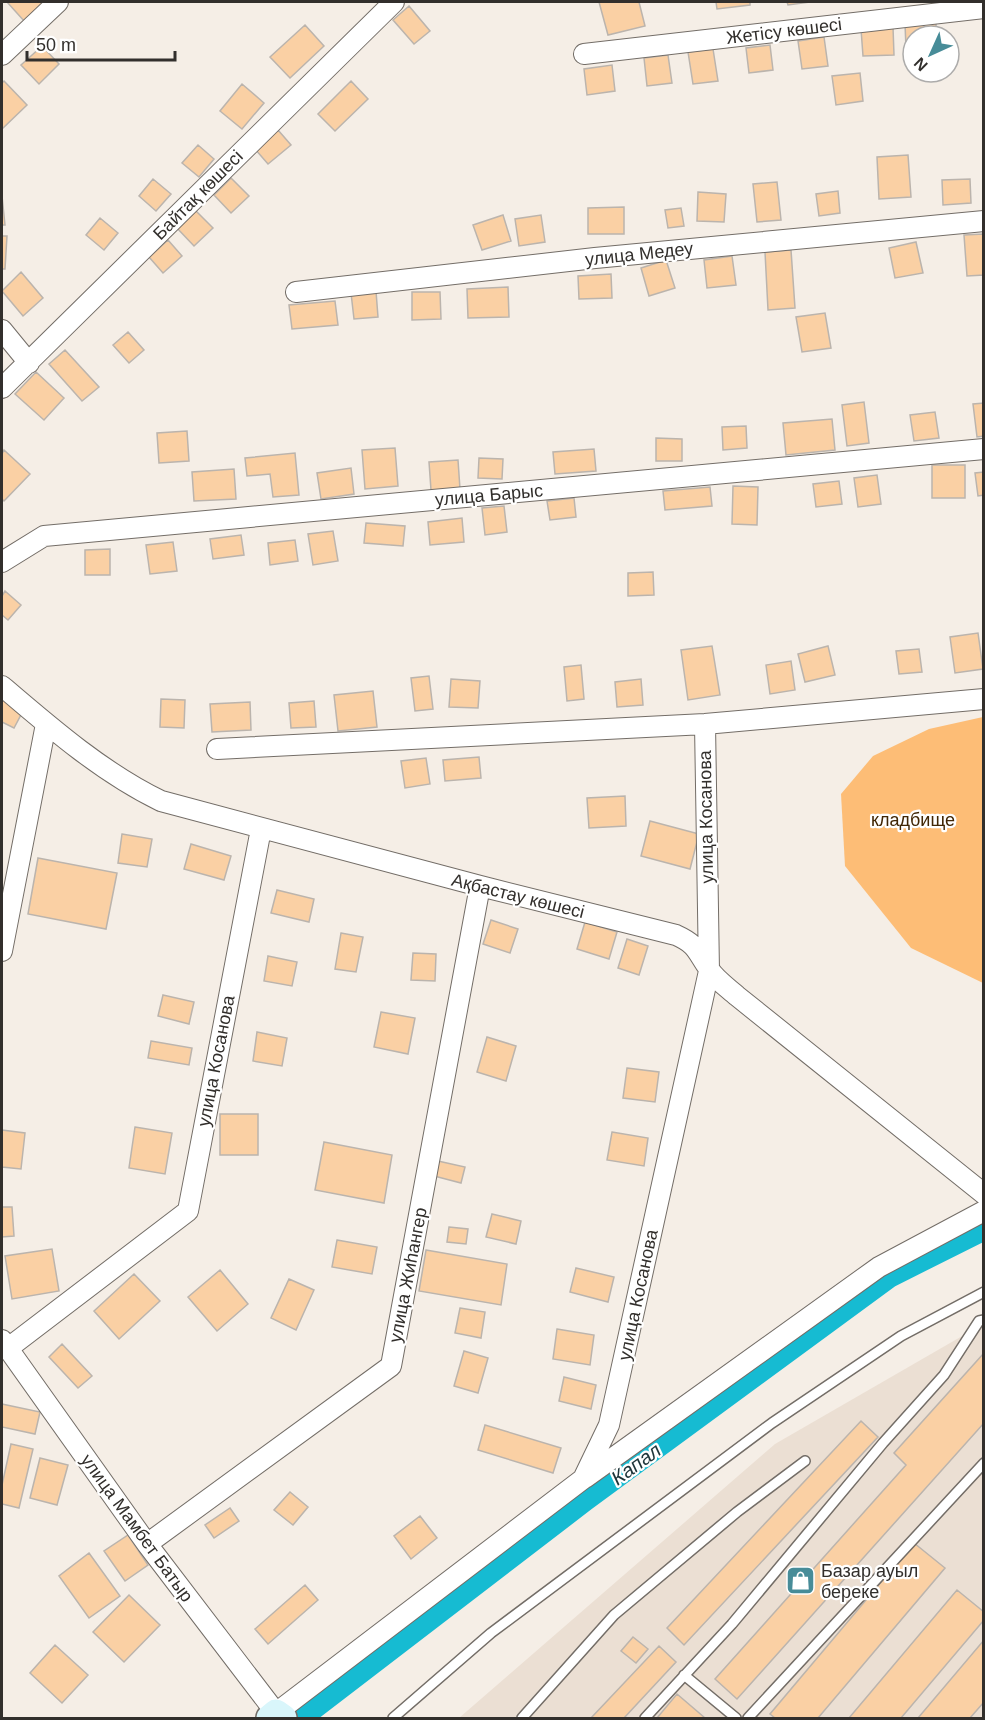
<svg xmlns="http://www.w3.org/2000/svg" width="985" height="1720" font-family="Helvetica,sans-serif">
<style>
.built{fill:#ebdfd3}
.green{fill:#fdbd76}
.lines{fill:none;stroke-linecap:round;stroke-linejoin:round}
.canal{stroke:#16bbd2;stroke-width:21}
.building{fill:#fad0a4;stroke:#bbb4ad;stroke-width:1.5}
.lane-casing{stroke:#736d67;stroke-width:12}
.street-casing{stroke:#736d67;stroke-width:22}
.secondary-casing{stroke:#736d67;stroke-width:30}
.lane{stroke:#fff;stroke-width:9}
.street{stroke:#fff;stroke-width:20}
.secondary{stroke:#d9f6fb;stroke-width:27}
.labels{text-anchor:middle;stroke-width:4.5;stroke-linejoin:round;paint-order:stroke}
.street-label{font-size:18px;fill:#322f2c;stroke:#fff}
.park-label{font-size:18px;fill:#412604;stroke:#fff}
.poi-label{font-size:18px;fill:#322f2c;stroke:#fff;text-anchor:start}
.water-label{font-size:20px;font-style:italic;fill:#1d3439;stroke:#fff}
</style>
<rect width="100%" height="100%" fill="#f5eee6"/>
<path class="built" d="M983 1324V1718H459L775 1444Z"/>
<path class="green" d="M983 717H984L983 983 911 948 845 866 841 794 873 756 929 729Z"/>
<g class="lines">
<path class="canal" d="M302 1718 585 1501 890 1277 984 1230"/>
</g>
<path class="building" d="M7 2H47L25 22Z
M599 2H639L645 26 608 35Z
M716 2H750V5L717 9Z
M787 2H810L788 5Z
M409 6 430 31 414 44 393 20Z
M936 22V36H913V48H906L905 24Z
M305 25 324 46 290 78 270 57Z
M893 27 894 55 863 56 861 29Z
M824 37 828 66 802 69 798 41Z
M770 45 773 70 749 73 746 48Z
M42 46 59 64 39 84 21 65Z
M713 49 718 81 693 84 688 52Z
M668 55 672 83 647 86 644 58Z
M612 65 615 91 587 95 584 69Z
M860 73 863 101 836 105 832 76Z
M4 81 27 105 2 129V83Z
M351 81 368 99 335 131 318 114Z
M242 84 264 103 242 129 220 111Z
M278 130 291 145 268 164 255 149Z
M198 145 214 159 199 177 182 163Z
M908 155 911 197 879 199 877 157Z
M231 178 249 196 231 213 214 195Z
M153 179 171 194 156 211 139 196Z
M970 179 971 203 943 205 942 180Z
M777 182 781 220 757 222 753 184Z
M838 191 840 213 819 216 816 194Z
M698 192 726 194 724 222 697 221Z
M2 196 5 225H2Z
M624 207V234H588V208Z
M681 208 684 226 668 228 665 210Z
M195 210 213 228 194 246 176 227Z
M503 215 511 241 482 250 473 225Z
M541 215 545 242 519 246 515 219Z
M100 218 118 233 104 250 86 235Z
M984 234V275L967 276 964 235Z
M2 236H7L5 269H2Z
M168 240 182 256 163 273 149 257Z
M916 242 923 273 895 278 889 248Z
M791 250 795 308 768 310 765 252Z
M732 256 736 285 707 288 704 260Z
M666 260 675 288 649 296 641 268Z
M21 272 43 298 23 316 2 291Z
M611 274 612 298 579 299 578 276Z
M508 287 509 317 468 318 467 289Z
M376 291 378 317 354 319 351 293Z
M412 292H440L441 319 412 320Z
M335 301 338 325 292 329 289 305Z
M825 313 831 348 802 352 796 317Z
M128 332 144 350 129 363 113 345Z
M65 350 99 387 82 401 49 364Z
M36 372 64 398 44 420 15 394Z
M864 402 869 443 847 446 842 405Z
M984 403V436L977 437 973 404Z
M935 412 939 438 914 441 910 415Z
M832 419 835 450 786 455 783 423Z
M746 426 747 448 723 450 722 427Z
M187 431 189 461 159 463 157 433Z
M656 438 682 439V461H656Z
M395 448 398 486 365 489 362 450Z
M594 449 596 471 555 474 553 452Z
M4 450 30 474 4 501 2 499V454Z
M295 453 299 495 273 497 270 474 247 476 245 458Z
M479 458 503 459 502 479 478 478Z
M458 460 460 489 431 490 429 462Z
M932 465H965V498H932Z
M351 468 354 494 321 499 317 473Z
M234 469 236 499 194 501 192 472Z
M984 472V495L978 496 975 473Z
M877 475 881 504 858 507 854 478Z
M839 481 842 504 816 507 813 484Z
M733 486 758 487 757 525 732 524Z
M710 487 712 506 665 510 663 491Z
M574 498 576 517 550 520 547 501Z
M504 506 507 532 485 535 482 508Z
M462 518 464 542 430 545 428 522Z
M366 523 405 526 403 546 364 543Z
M333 531 338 561 313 565 308 534Z
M241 535 244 555 213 559 210 539Z
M295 540 298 561 270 565 268 543Z
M173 542 177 571 150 574 146 545Z
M110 549V575H85V550Z
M653 572 654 595 628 596V573Z
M5 591 21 605 8 620 2 615V596Z
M978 633 983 669 955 673 950 637Z
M712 646 720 695 688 700 681 650Z
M828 646 835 675 805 682 798 654Z
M919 649 922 672 899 674 896 651Z
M791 661 795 690 770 694 766 665Z
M581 665 584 699 567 701 564 667Z
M429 676 433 709 415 711 411 678Z
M451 679 480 681 478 708 449 707Z
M641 679 643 705 617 707 615 682Z
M373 691 377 727 338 731 334 695Z
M2 698 24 709 14 728 2 722Z
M161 699 185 700 184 728 160 727Z
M314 701 316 727 291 728 289 703Z
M250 702 251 730 212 732 210 704Z
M479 757 481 778 445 781 443 760Z
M426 758 430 784 405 788 401 761Z
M625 796 626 826 589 828 587 798Z
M650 821 699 834 690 869 641 856Z
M122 834 152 839 147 867 118 863Z
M191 844 231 856 224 880 184 869Z
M38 858 117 873 106 929 28 914Z
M277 890 314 899 309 922 271 913Z
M491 920 518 929 510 953 483 944Z
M585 922 617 932 609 959 577 949Z
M341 933 363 937 356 972 335 969Z
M627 939 648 946 639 975 618 968Z
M413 953 436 954 435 981 411 980Z
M268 956 297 962 292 986 264 981Z
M163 995 194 1002 189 1024 158 1016Z
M381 1012 415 1018 408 1054 374 1047Z
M257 1032 287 1038 282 1066 253 1061Z
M487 1037 516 1046 506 1081 477 1072Z
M151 1041 192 1048 189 1065 148 1058Z
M627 1068 659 1072 655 1102 623 1098Z
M220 1114H258V1155H220Z
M135 1127 172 1133 165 1174 129 1168Z
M2 1130 25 1133 21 1169 2 1167Z
M612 1132 648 1138 644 1166 607 1160Z
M324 1142 392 1155 384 1203 315 1190Z
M438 1161 465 1167 461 1183 434 1176Z
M2 1207H12L14 1236 2 1237Z
M492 1214 521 1221 516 1244 486 1237Z
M449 1227 468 1229 466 1244 447 1242Z
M337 1240 377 1247 372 1274 332 1267Z
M52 1249 59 1291 12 1299 5 1256Z
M426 1250 507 1264 501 1305 419 1291Z
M576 1268 614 1277 608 1302 570 1292Z
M220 1270 248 1304 217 1331 188 1297Z
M134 1274 160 1301 119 1339 94 1311Z
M289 1279 314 1290 296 1330 271 1318Z
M460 1308 485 1312 481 1338 455 1333Z
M557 1329 594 1335 590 1365 553 1359Z
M62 1344 92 1376 78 1388 49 1357Z
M464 1351 488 1358 478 1393 454 1386Z
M984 1353V1423L737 1699 715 1679 906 1465 894 1453Z
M564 1377 596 1385 591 1409 559 1401Z
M2 1404 40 1412 35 1434 2 1427Z
M861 1421 878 1437 684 1645 667 1628Z
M485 1425 561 1448 553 1473 478 1450Z
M11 1444 33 1449 19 1508 2 1504V1485Z
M40 1458 68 1465 57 1505 30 1498Z
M290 1492 308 1507 293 1525 274 1510Z
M230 1508 239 1521 214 1538 205 1525Z
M420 1516 437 1538 411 1559 394 1536Z
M128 1535 148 1565 125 1581 104 1551Z
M914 1543 945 1568 818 1718H775L770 1714Z
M89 1553 120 1596 89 1618 59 1576Z
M305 1585 318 1600 268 1644 255 1629Z
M957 1590 984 1612V1620L901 1718H849Z
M129 1595 160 1625 124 1662 93 1632Z
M633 1637 648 1649 636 1663 621 1651Z
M984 1640V1702L970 1718H918Z
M55 1645 88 1675 62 1703 30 1673Z
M659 1646 676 1662 624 1718H591Z
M677 1694 705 1718H657Z"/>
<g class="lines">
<defs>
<path id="lane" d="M684 1675 736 1718
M393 1718 491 1633 772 1423 901 1336 984 1292
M522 1718 614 1615 737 1512 805 1461
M645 1718 732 1624 883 1443 944 1375 979 1321 984 1320
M748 1718 984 1463"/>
<path id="street" d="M584 54 984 8
M2 55 58 2
M296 292 595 258 984 221
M2 330 29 363
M2 388 394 2
M2 562 44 536 984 449
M2 686C51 728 103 773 161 801L480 886 676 935C698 945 696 951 709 969 715 979 728 988 737 996L984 1194
M217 749 705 724 984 699
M2 951 46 724
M2 1340 147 1544 276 1713 583 1479 609 1425 709 971 705 724
M7 1349 188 1211 261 829
M585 1478 879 1267 984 1211
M147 1544 391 1366 480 886"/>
<path id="secondary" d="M270 1718 276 1713 283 1718"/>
</defs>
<use href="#lane" class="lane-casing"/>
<use href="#street" class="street-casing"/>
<use href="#secondary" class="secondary-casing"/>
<use href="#lane" class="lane"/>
<use href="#street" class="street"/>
<use href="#secondary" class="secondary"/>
</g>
<defs>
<symbol id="shop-square" viewBox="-11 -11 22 22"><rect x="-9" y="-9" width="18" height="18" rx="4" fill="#478c98" stroke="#fff"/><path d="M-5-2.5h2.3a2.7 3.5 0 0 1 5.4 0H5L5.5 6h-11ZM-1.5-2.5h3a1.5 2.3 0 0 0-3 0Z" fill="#fff"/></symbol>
</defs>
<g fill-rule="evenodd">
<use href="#shop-square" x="784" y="1564" width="33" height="33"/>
</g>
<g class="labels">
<g class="street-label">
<text transform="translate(784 31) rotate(-7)" y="6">Жетісу көшесі</text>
<text transform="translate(198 195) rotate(-45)" y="6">Байтақ көшесі</text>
<text transform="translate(639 254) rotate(-6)" y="6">улица Медеу</text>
<text transform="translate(489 495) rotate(-5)" y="6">улица Барыс</text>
<text transform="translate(706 817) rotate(-91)" y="6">улица Косанова</text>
<text transform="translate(518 896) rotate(14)" y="6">Ақбастау көшесі</text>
<text transform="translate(216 1061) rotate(-79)" y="6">улица Косанова</text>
<text transform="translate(408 1275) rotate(-79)" y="6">улица Жиhангер</text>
<text transform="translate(638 1295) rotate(-78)" y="6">улица Косанова</text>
<text transform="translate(137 1528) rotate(54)" y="6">улица Мамбет Батыр</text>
</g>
<g class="park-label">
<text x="913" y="826">кладбище</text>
</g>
<g class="poi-label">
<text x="821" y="1577">Базар ауыл<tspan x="821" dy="21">береке</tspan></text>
</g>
<g class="water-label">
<text transform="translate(636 1464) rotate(-36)" y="7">Капал</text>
</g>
</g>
<rect width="985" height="1720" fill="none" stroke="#322f2c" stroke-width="6"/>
<g transform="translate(931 54) rotate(225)"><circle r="28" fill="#ffffff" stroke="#adacab" stroke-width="1.5"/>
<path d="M0-4.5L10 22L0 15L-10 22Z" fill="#478c98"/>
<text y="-9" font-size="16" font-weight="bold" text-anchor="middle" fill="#322f2c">N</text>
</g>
<path d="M27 51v9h148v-9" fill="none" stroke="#322f2c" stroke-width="3"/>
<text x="36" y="51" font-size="18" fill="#322f2c" stroke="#ffffff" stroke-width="4.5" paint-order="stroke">50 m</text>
</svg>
